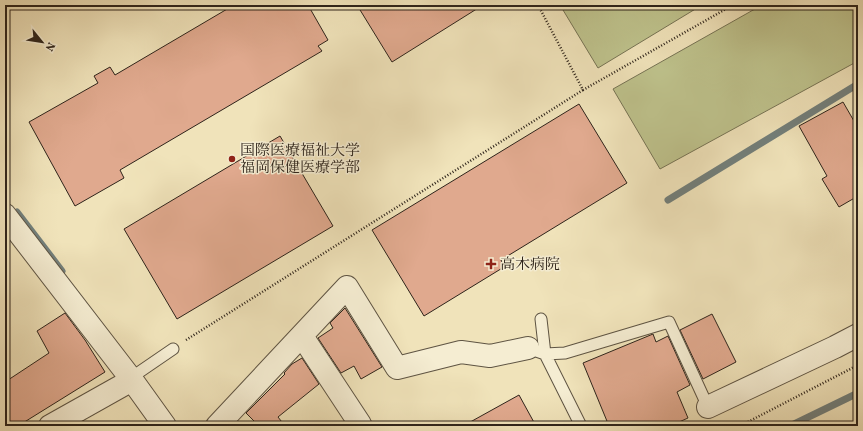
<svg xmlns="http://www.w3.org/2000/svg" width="863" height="431" font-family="Vollkorn,'Noto Serif JP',serif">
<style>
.grass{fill:#bec28c;stroke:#767354}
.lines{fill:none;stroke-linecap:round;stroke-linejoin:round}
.stream{stroke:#727f7b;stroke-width:7}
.building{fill:#e0a98e;stroke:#2e241b}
.service-casing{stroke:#5e5443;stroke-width:13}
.minor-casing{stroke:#5e5443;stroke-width:24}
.path{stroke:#2e241b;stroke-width:2.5;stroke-dasharray:1 2;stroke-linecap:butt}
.service{stroke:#f5edd2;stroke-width:11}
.minor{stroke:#f5edd2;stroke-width:22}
.poi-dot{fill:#8f2418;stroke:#f5edd2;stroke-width:1.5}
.labels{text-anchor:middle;stroke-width:3;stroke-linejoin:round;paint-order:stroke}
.poi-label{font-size:15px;fill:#2e241b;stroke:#f5edd2;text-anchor:start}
</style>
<rect width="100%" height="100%" fill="#f0e3ba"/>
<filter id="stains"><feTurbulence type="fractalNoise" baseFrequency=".005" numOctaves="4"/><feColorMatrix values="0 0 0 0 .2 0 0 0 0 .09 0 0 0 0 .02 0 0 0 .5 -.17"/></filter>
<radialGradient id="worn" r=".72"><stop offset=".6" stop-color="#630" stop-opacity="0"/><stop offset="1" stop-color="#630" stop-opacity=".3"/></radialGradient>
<path class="grass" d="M560 5H702L598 68Z
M762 5H858V61L660 169 613 89Z"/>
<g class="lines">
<path class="stream" d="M668 200 858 84
M17 212 62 271
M790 426 858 393"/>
</g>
<path class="building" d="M234 5H308L328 40 318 46 322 51 120 170 124 178 75 206 29 122 98 83 94 76 110 67 115 75Z
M357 5H483L392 62Z
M843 102 858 128V196L839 207 822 179 827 176 799 126Z
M579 104 627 183 501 260 504 267 424 316 372 230Z
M280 136 333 226 177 319 124 229Z
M345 308 382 367 361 379 354 366 341 373 318 338 333 328 330 323Z
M65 313 85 340 105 372 18 426H5V382L49 353 37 331Z
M712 314 736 362 703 379 680 330Z
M653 334 656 342 668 336 690 385 677 392 688 418 670 426H609L583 363Z
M302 358 319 384 278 417 285 426H259L246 413 285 374 284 373 292 364Z
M519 395 536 426H463Z"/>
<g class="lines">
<defs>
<path id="service" d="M541 319 545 354 581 426
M528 348 545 354 565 353 669 322 708 407
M135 375 173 349"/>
<path id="minor" d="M5 215 132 380
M302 336 360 424
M708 407 835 347 858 335
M50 426 132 380 165 426
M217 426 347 287 397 368 461 352 490 356 528 348"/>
</defs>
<use href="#service" class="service-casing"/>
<use href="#minor" class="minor-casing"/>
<path class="path" d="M538 5 583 90 733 5
M186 340 583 90
M740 426 858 365
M854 426 858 425"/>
<use href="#service" class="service"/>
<use href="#minor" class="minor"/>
</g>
<g class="poi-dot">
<circle cx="232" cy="159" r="4"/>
<path d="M489 258h4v4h4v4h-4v4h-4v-4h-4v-4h4z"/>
</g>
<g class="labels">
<g class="poi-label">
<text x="240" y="155">国際医療福祉大学<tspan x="240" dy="17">福岡保健医療学部</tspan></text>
<text x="500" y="269">高木病院</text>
</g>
</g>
<rect width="863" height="431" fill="none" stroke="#f0e3ba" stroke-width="20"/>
<rect x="6" y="6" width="851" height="419" fill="none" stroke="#2e241b" stroke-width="2"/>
<rect x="10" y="10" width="843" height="411" fill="none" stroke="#2e241b"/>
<g transform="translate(42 42) rotate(120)" stroke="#f5edd2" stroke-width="3" paint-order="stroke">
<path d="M0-3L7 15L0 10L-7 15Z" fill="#2e241b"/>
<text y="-6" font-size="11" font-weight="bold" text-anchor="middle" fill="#2e241b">N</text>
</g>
<rect width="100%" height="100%" filter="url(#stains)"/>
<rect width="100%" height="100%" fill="url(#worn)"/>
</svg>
